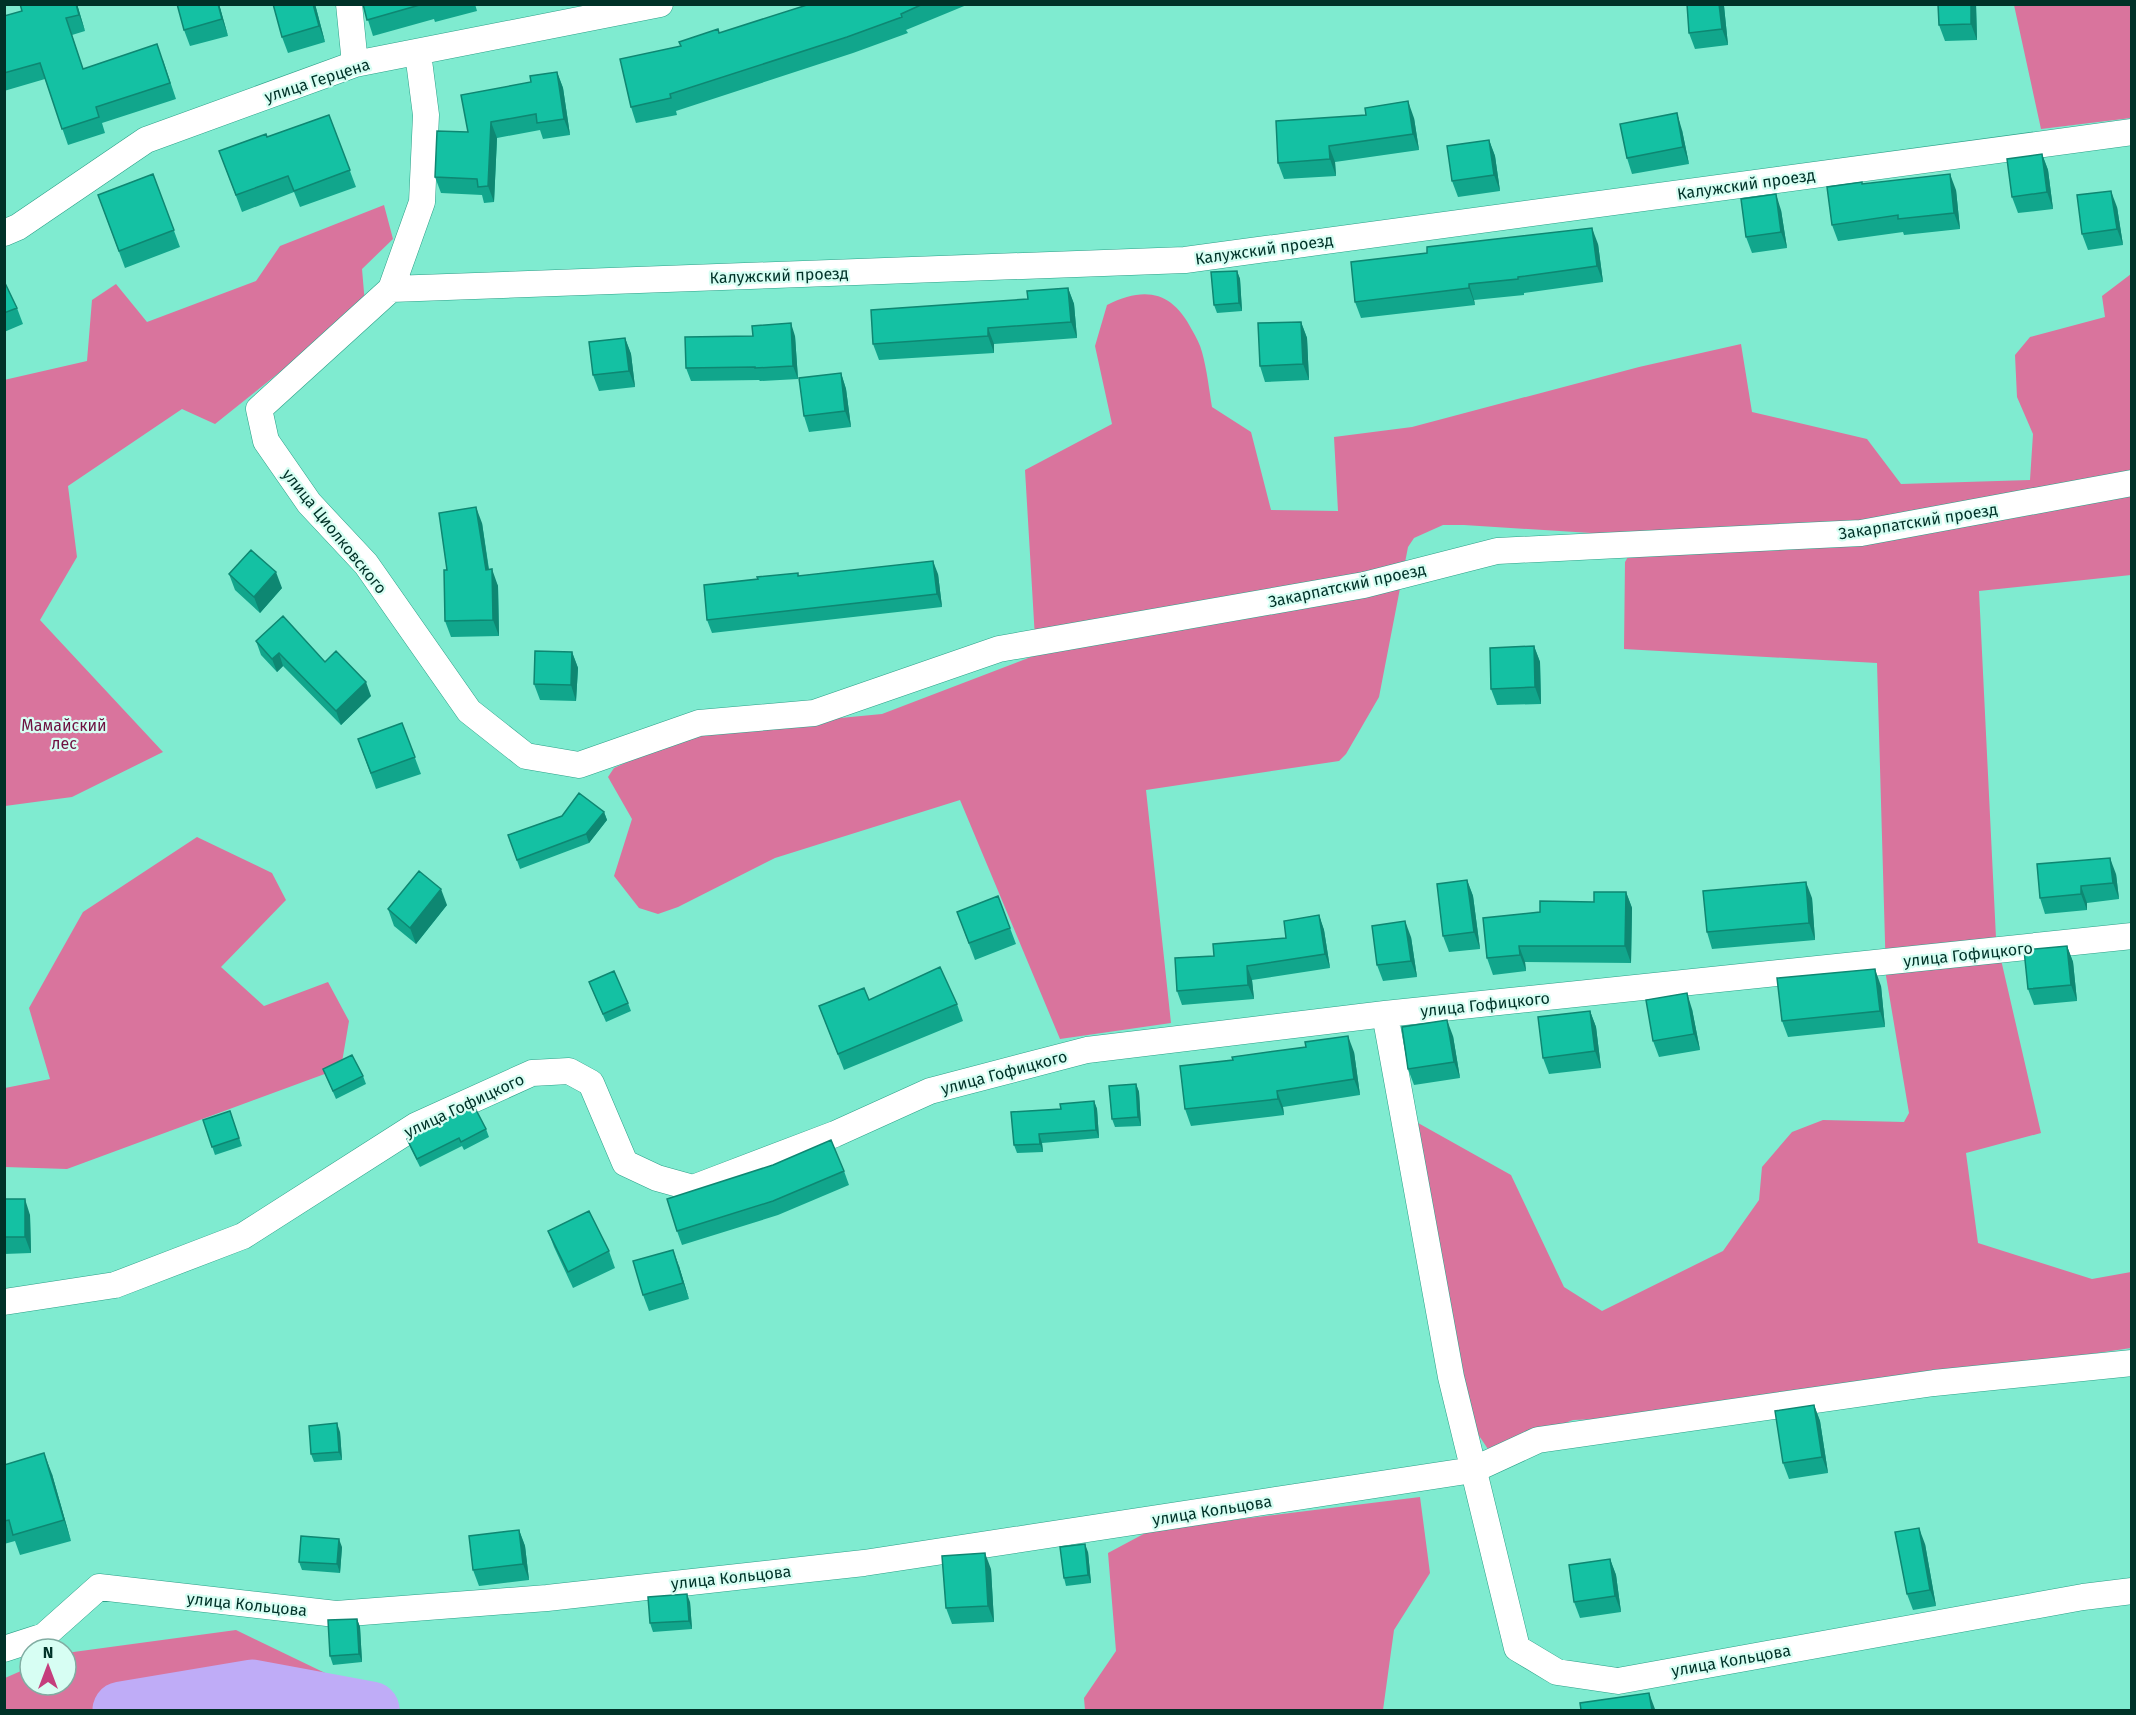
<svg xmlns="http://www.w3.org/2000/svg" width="2136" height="1715" font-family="'Fira Sans',sans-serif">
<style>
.forest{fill:#d9749d}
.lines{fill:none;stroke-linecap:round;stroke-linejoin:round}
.river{stroke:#bfacf7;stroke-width:57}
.street-casing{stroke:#2ba088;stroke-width:27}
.street{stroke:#fff;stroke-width:26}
.wall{fill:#11a68c}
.shaded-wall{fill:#0e8772}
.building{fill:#14c1a3;stroke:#0e8772;stroke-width:1.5}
.labels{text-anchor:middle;stroke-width:4.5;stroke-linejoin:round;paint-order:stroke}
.street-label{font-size:16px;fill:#003228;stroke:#d7fef3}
.park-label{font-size:16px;fill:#6d1140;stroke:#d7fef3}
</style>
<rect width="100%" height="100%" fill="#7febd0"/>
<path class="forest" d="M2025 4 2131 5V118L2041 129 2014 5Z
M384 205 393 239 362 269 365 304 215 424 182 409 68 486 77 557 40 620 163 752 72 797 5 806 4 380 87 361 92 300 116 284 147 322 256 281 280 246Z
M2131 274V575L1979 591 1996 938 2041 1133 1966 1153 1978 1243 2092 1279 2131 1272V1348L1676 1416 1573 1420 1490 1452 1463 1412 1411 1119 1511 1175 1564 1287 1602 1311 1723 1251 1759 1200 1762 1167 1792 1132 1823 1120 1904 1122 1909 1113 1886 976 1877 663 1624 649 1625 562 1633 548 1607 534 1464 525H1443L1414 538 1408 547 1379 697 1346 754 1339 761 1146 790 1171 1023 1060 1039 960 800 775 858 678 907 658 914 639 908 614 876 632 819 608 777 614 768 693 732 882 714 1036 655 1025 470 1112 424 1095 346 1107 305C1145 286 1172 291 1192 330 1196 337 1200 344 1202 352 1207 370 1209 389 1212 407L1251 432 1271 510 1338 511 1334 437 1412 427 1639 367 1741 344 1752 412 1867 439 1901 484 2030 480 2033 434 2017 397 2015 355 2030 337 2105 317 2102 296Z
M197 837 272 873 286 900 221 967 264 1006 328 982 349 1021 341 1068 67 1169 5 1167V1088L50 1079 29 1008 83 912Z
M1420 1497 1430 1573 1394 1630 1383 1710H1085L1084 1698 1116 1651 1108 1553 1151 1530Z
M236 1630 402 1710H5V1678L30 1667V1685H66V1653Z"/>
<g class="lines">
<path class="river" d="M121 1710 252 1688 371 1710"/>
<defs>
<path id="street" d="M349 4 355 64
M418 53 426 115 422 202 391 289 259 409 266 441 309 503 366 564 469 711 526 756 579 765 699 723 814 713 999 649 1364 585 1497 551 1861 533 2132 483
M4 233 18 227 146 140 355 64 660 4
M391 289 1185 260 2132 132
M1385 1014 1451 1377 1517 1648 1557 1672 1618 1681 2083 1597 2132 1591
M4 1302 115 1285 243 1236 417 1125 532 1073 569 1071 591 1083 625 1163 657 1178 693 1188 835 1134 930 1091 1087 1050 1385 1014 2132 936
M4 1649 44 1636 99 1587 336 1614 547 1598 864 1563 1473 1470 1538 1440 1934 1383 2132 1363"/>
</defs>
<use href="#street" class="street-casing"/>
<use href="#street" class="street"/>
</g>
<path class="wall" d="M77 4 85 31 72 35 83 69 163 60 176 99 102 123 105 133 68 145 45 79 4 91V16Z
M219 4 228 36 190 46 184 30Z
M315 4 325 42 288 53 282 37Z
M363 4H475L477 11 435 22 434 19 373 36Z
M810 4H969L906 30 908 33 853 53 676 111 677 115 636 123 631 107 681 46Z
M1976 4 1977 40 1945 41 1939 25Z
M1724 6 1728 45 1695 49 1689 33Z
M557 72 563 88 570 135 543 139 540 130 497 138 494 202 484 203 482 195 441 193 435 177 468 132Z
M329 115 356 187 300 207 294 192 242 212 219 151 267 137Z
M1414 118 1419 150 1335 162 1336 176 1284 179 1278 163Z
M1682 130 1689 164 1632 174 1627 158Z
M1489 140 1495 156 1500 191 1458 197 1452 181Z
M2042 154 2048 170 2053 209 2018 213 2012 197Z
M153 174 180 247 125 268 98 195Z
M1863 184 1956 190 1960 229 1904 235 1903 232 1838 241 1832 225Z
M2117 207 2123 245 2088 250 2082 234Z
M1781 210 1787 248 1752 253 1746 237Z
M1598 244 1603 282 1524 293V295L1474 300 1475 305 1361 318 1355 302Z
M1237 271 1240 279 1242 311 1217 313 1214 305Z
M4 281 17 308 23 324 4 332Z
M1068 288 1074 304 1077 338 994 344V353L879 360 873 344Z
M1301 322 1307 338 1309 380 1265 382 1260 366Z
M795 336 798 379 760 381 759 380 691 381 686 368Z
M625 338 631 354 635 387 599 391 593 375Z
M841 373 846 389 851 427 809 432 804 416Z
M482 523 489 569 498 586 499 636 451 637 445 621 447 570Z
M229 574 282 588 260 613 235 590Z
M938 574 942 607 712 633 707 620 799 576Z
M256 641 325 662 371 696 341 725 283 666 277 672 261 655Z
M1534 646 1540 662 1541 704 1497 705 1491 689Z
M572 652 578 668 576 701 540 700 534 684Z
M402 723 421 774 376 789 358 739Z
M604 812 607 820 589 843 520 869 508 835 562 816Z
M2116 874 2119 899 2087 903V910L2045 914 2040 898Z
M1467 880 1473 896 1480 949 1449 952 1443 936Z
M1626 892 1632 908 1631 963 1525 962 1526 971 1493 975 1487 958 1540 912 1594 902Z
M998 896 1016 944 975 960 957 912Z
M1812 898 1815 940 1712 949 1707 932Z
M447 905 416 944 394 926 388 909Z
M1319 915 1324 930 1330 968 1252 980 1254 999 1182 1005 1177 991 1286 938Z
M1411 937 1417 977 1383 981 1377 965Z
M2067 946 2073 962 2077 1001 2034 1005 2028 989Z
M589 982 628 1003 631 1011 606 1022Z
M1881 986 1885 1027 1788 1037 1782 1021Z
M869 1000 957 1004 963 1021 844 1070 819 1006Z
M1692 1009 1700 1050 1659 1057 1653 1041Z
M1590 1011 1596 1027 1601 1068 1549 1074 1543 1058Z
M1453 1036 1460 1078 1414 1085 1408 1069Z
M1354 1052 1360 1095 1283 1107 1284 1115 1191 1126 1185 1109Z
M323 1069 363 1076 366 1084 336 1099Z
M1136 1084 1139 1092 1141 1126 1115 1127 1112 1119Z
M1094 1101 1097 1109 1099 1138 1042 1143 1043 1152 1017 1153 1014 1145 1061 1109Z
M230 1111 242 1146 215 1155 203 1120Z
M486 1129 489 1137 464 1150 462 1146 420 1167 410 1147 407 1139Z
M844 1171 849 1185 778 1215 682 1245 677 1231Z
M4 1199 30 1215 31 1253 4 1254Z
M548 1231 609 1251 615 1268 573 1288 554 1247Z
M679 1266 689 1299 649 1311 643 1295Z
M1814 1405 1820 1421 1828 1473 1789 1479 1783 1463Z
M340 1432 342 1460 314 1462 311 1454Z
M4 1465 52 1474 71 1541 20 1555 15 1541 4 1544Z
M519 1530 525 1546 529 1580 479 1586 473 1570Z
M1925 1544 1936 1606 1913 1610 1907 1594Z
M342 1547 340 1573 302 1570 299 1562Z
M1088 1552 1091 1583 1066 1586 1064 1578Z
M1610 1559 1616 1575 1621 1612 1580 1618 1574 1602Z
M991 1569 994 1622 952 1624 946 1608Z
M690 1602 692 1629 653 1632 650 1623Z
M357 1619 360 1627 362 1662 333 1665 330 1656Z"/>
<path class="shaded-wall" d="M76 4H77L85 31 79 15Z
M218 4H219L228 36 222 19Z
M313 4H315L325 42 319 26Z
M1719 4H1723L1724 6 1728 45 1722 29Z
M1971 4H1976L1977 40 1971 24Z
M557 72 563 88 570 135 564 119Z
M1408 101 1414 118 1419 150 1413 134Z
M1677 113 1682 130 1689 164 1683 147Z
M491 122 497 138 494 202 488 186Z
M1489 140 1495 156 1500 191 1494 175Z
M1329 146 1335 162 1336 176 1330 159Z
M2042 154 2048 170 2053 209 2047 192Z
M1950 174 1956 190 1960 229 1954 213Z
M2111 191 2117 207 2123 245 2117 229Z
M1776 194 1781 210 1787 248 1781 232Z
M1592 228 1598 244 1603 282 1597 266Z
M1237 271 1240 279 1242 311 1239 303Z
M1469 284 1474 300 1475 305 1469 288Z
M1068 288 1074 304 1077 338 1071 322Z
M1301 322 1307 338 1309 380 1303 364Z
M791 323 795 336 798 379 793 366Z
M988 328 994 344V353L988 336Z
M625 338 631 354 635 387 629 371Z
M841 373 846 389 851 427 845 411Z
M476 507 482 523 491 586 486 570Z
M933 561 938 574 942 607 937 594Z
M492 569 498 586 499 636 493 620Z
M276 572 282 588 260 613 254 597Z
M1534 646 1540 662 1541 704 1535 687Z
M572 652 578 668 576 701 571 685Z
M279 653 283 666 277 672 272 659Z
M366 682 371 696 341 725 336 711Z
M604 812 607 820 589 843 586 834Z
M2110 858 2116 874 2119 899 2113 883Z
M1467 880 1473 896 1480 949 1474 932Z
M1806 882 1812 898 1815 940 1809 923Z
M2081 886 2087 903V910L2081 894Z
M441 889 447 905 416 944 410 928Z
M1626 892 1632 908 1631 963 1625 946Z
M1319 915 1324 930 1330 968 1325 954Z
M1405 921 1411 937 1417 977 1411 961Z
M1519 946 1525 962 1526 971 1520 955Z
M2067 946 2073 962 2077 1001 2071 985Z
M1247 966 1252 980 1254 999 1248 985Z
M1875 969 1881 986 1885 1027 1880 1011Z
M1687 993 1692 1009 1700 1050 1694 1034Z
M1590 1011 1596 1027 1601 1068 1595 1051Z
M1447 1020 1453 1036 1460 1078 1454 1062Z
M1348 1036 1354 1052 1360 1095 1354 1079Z
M1136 1084 1139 1092 1141 1126 1138 1117Z
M1277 1091 1283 1107 1284 1115 1278 1099Z
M1094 1101 1097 1109 1099 1138 1096 1130Z
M1039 1134 1042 1143 1043 1152 1040 1144Z
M25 1199 30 1215 31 1253 25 1237Z
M673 1250 679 1266 689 1299 683 1283Z
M1814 1405 1820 1421 1828 1473 1822 1457Z
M337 1423 340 1432 342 1460 339 1452Z
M44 1453 52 1474 71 1541 64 1520Z
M1919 1528 1925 1544 1936 1606 1930 1590Z
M519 1530 525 1546 529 1580 523 1564Z
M339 1539 342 1547 340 1573 337 1564Z
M1085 1544 1088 1552 1091 1583 1088 1575Z
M985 1553 991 1569 994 1622 988 1606Z
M1610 1559 1616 1575 1621 1612 1615 1596Z
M687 1594 690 1602 692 1629 689 1621Z
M357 1619 360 1627 362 1662 359 1654Z
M1649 1693 1655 1709V1710H1652Z"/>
<path class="building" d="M20 4H76L79 15 66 18 83 69 157 44 170 83 96 107 99 117 62 129 40 63 4 73V16L22 11Z
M177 4H218L222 19 184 30Z
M273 4H313L319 26 282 37Z
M363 4H423L367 20Z
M810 4H923L901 14 902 17 847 37 670 94 671 98 631 107 620 59 681 46 679 42 718 29 719 33Z
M1687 4H1719L1722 29 1689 33Z
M1938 4H1971V24L1939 25Z
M557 72 564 119 537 123 536 114 491 122 488 186 478 187 477 179 435 177 437 131 468 132 461 95 531 82 530 76Z
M1408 101 1413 134 1329 146 1330 159 1278 163 1276 121 1366 115 1365 108Z
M1677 113 1683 147 1627 158 1620 124Z
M329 115 350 170 294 191 288 176 236 195 219 151 266 134 267 137Z
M1489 140 1494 175 1452 181 1447 146Z
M2042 154 2047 192 2012 197 2007 159Z
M153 174 174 230 119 251 98 195Z
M1950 174 1954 213 1898 219V215L1832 225 1827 187 1862 182V184Z
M2111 191 2117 229 2082 234 2077 195Z
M1776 194 1781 232 1746 237 1741 199Z
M1592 228 1597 266 1518 277V279L1469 284V288L1355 302 1351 262 1427 253V247Z
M1237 271 1239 303 1214 305 1211 272Z
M4 281 17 308 4 313Z
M1068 288 1071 322 988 328V336L873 344 871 310 1028 299 1027 291Z
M1301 322 1303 364 1260 366 1258 323Z
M791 323 793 366 755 368V367L686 368 685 337 753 336 752 326Z
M625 338 629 371 593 375 589 342Z
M841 373 845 411 804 416 799 378Z
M476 507 486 570 492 569 493 620 445 621 444 570H447L439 513Z
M251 550 276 572 254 597 229 574Z
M933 561 937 594 707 620 704 585 758 579 757 577 798 573V576Z
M283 616 325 662 336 651 366 682 336 711 279 653 272 659 256 641Z
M1534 646 1535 687 1491 689 1490 648Z
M535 651 572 652 571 685 534 684Z
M402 723 415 757 371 773 358 739Z
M579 793 604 812 586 834 517 860 508 835 562 816Z
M2110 858 2113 883 2081 886V894L2040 898 2037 864Z
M419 871 441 889 410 928 388 909Z
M1467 880 1474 932 1443 936 1437 884Z
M1806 882 1809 923 1707 932 1703 891Z
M1594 892H1626L1625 946H1519L1520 955 1487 958 1483 918 1540 912V901L1594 902Z
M998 896 1010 928 969 943 957 912Z
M1319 915 1325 954 1247 966 1248 985 1177 991 1175 958 1214 956 1213 944 1286 938 1284 921Z
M1405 921 1411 961 1377 965 1372 926Z
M2067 946 2071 985 2028 989 2024 950Z
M940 967 957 1004 838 1054 819 1006 864 988 869 1000Z
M1875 969 1880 1011 1782 1021 1777 978Z
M614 971 628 1003 603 1014 589 982Z
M1687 993 1694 1034 1653 1041 1646 1000Z
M1590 1011 1595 1051 1543 1058 1538 1017Z
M1447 1020 1454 1062 1408 1069 1402 1027Z
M1348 1036 1354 1079 1277 1091 1278 1099 1185 1109 1180 1066 1233 1060 1232 1057 1306 1047 1305 1042Z
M352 1055 363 1076 333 1091 323 1069Z
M1136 1084 1138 1117 1112 1119 1109 1086Z
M1094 1101 1096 1130 1039 1134 1040 1144 1014 1145 1011 1112 1061 1109 1060 1104Z
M474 1106 486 1129 461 1142 459 1138 417 1159 407 1139 424 1129Z
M230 1111 239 1138 212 1147 203 1120Z
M831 1140 844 1171 773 1201 677 1231 667 1199 773 1165Z
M4 1199H25V1237H4Z
M589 1211 609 1251 568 1272 548 1231Z
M673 1250 683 1283 643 1295 633 1261Z
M1814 1405 1822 1457 1783 1463 1775 1411Z
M337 1423 339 1452 311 1454 309 1426Z
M44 1453 64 1520 13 1535 9 1520 4 1521V1465Z
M1919 1528 1930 1590 1907 1594 1895 1532Z
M519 1530 523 1564 473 1570 469 1536Z
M301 1536 339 1539 337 1564 299 1562Z
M1085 1544 1088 1575 1064 1578 1060 1547Z
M985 1553 988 1606 946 1608 942 1556Z
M1610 1559 1615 1596 1574 1602 1569 1565Z
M687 1594 689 1621 650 1623 648 1597Z
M357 1619 359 1654 330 1656 328 1620Z
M1649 1693 1652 1710H1581L1580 1703Z"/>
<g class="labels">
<g class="street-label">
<text transform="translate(317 80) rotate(-18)" y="6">улица Герцена</text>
<text transform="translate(1746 184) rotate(-8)" y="6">Калужский проезд</text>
<text transform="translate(1264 249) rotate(-8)" y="6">Калужский проезд</text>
<text transform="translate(779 275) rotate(-2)" y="6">Калужский проезд</text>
<text transform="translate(1918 521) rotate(-9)" y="6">Закарпатский проезд</text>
<text transform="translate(335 531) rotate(51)" y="6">улица Циолковского</text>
<text transform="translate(1347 585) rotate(-12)" y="6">Закарпатский проезд</text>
<text transform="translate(1968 954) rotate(-6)" y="6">улица Гофицкого</text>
<text transform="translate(1485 1004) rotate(-6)" y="6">улица Гофицкого</text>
<text transform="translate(1004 1072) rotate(-15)" y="6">улица Гофицкого</text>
<text transform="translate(464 1105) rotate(-25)" y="6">улица Гофицкого</text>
<text transform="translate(1212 1510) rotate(-9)" y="6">улица Кольцова</text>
<text transform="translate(731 1577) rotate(-6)" y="6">улица Кольцова</text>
<text transform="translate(247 1604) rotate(6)" y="6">улица Кольцова</text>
<text transform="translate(1731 1660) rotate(-10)" y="6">улица Кольцова</text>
</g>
<g class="park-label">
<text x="64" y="731">Мамайский<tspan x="64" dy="18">лес</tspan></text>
</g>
</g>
<rect width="2136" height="1715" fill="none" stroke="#003228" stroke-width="12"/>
<g transform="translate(48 1667)"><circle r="28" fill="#d7fef3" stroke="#81aca2" stroke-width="1.5"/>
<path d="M0-4.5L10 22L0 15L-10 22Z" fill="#c53e7d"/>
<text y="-9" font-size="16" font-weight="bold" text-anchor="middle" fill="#003228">N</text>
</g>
</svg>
